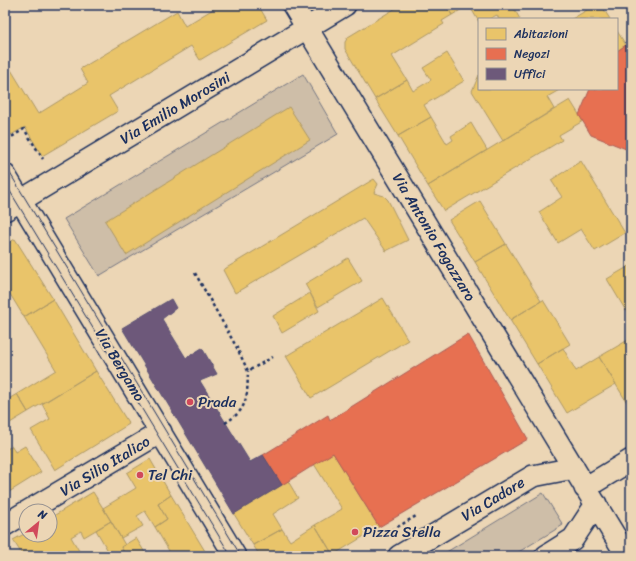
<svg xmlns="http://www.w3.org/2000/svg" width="636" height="561" font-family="Sriracha,sans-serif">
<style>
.green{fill:#cebea8;stroke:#747683}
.homes{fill:#e9c46a;stroke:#ab9766}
.shops{fill:#e76f51;stroke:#aa5c55}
.offices{fill:#6d597a;stroke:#544c72}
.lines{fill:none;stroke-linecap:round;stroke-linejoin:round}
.minor-casing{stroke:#1b2f5e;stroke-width:24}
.path{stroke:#1b2f5e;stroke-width:2.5;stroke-dasharray:3 3;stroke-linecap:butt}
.minor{stroke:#ecd6b5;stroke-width:21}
.tram{stroke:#1b2f5e;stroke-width:1}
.poi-dot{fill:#d1495b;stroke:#ecd6b5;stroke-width:1.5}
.labels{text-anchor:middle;stroke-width:4;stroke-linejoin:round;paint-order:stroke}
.street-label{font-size:15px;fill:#1b2f5e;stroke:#ecd6b5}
.poi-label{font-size:15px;fill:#1b2f5e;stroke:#ecd6b5;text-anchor:start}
</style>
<rect width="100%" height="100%" fill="#ecd6b5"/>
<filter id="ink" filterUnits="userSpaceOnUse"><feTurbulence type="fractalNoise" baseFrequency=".025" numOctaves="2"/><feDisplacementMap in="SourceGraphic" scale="8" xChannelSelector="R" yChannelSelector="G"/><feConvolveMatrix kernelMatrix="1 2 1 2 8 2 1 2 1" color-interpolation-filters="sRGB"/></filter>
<g filter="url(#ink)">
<path class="green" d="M303 74 338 134 99 276 64 219Z
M543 493 563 525 512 556H440Z"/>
<path class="homes" d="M220 5H258L267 20 200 60 191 46 109 96 118 111 42 156 25 127 11 135 5 125V60L38 114 88 83 80 69 177 11 185 26Z
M401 5H446L452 15 442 21 444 24 392 56 407 80 375 99 345 49V42L348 37Z
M446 5H469L452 15Z
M469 5H512L520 19H499L497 15 489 19H479V22Z
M595 5H601L610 19H572Z
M617 31 626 45 617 51Z
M447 53 464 81 424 105 431 117 398 136 375 99 407 80 413 91 431 80 423 68Z
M479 75V89H561L547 97 554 109 503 141 472 91Z
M570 100 583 121 559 135 562 140 444 211 428 186Z
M289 107 310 140 126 255 105 221Z
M431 117 447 144 453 140 451 136 471 123 487 150 428 186 398 136Z
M581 161 625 233 595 251 581 229 558 243 539 212 562 197 551 180Z
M374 179 378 184 374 193 384 196 388 200 408 240 386 251 363 218 235 293 223 270Z
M631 184V200L627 194Z
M480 201 506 244 475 262 449 220Z
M15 239 53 299 24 317 5 286V245Z
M506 244 541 301 510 320 475 262Z
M348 258 362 281 318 307 305 284Z
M631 265V308L626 311 607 279Z
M310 293 319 311 282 333 273 316Z
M383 298 408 340 311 398 286 356Z
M53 299 96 371 28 412 17 394 56 370 24 317Z
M543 300 570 344 537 364 510 320Z
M628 340 631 345V409L599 357Z
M563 348 576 371 599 357 616 384 567 413 537 364Z
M96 371 129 424 55 470 31 430 50 419 42 404Z
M17 394 28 412 5 426V401Z
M12 446 15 452 25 446 41 472 9 492 5 485V450Z
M333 453 379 527 333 555 315 525 342 509 314 464Z
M150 459 171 495 158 504 167 519 155 527 145 511 137 516 143 526 121 538 103 508 136 488 127 473Z
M288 481 298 498 273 514 282 529 253 545 234 514Z
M93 492 111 521 84 537 81 531 71 537 82 556H23L13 540 26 533V535H50V518Z
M171 495 208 556H172L155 527 167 519 158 504Z
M111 521 125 545 121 547 126 556H111L96 530Z
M315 525 333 555 331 556H260L253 545 282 529 290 541Z
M136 538 147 556H126L121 547Z"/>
<path class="shops" d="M626 45 631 47V151L591 135 579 115 590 89H617V51Z
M468 334 528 439 379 527 333 453 282 485 263 455 328 415 330 420Z"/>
<path class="offices" d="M171 299 176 308 162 319 186 358 202 348 217 374 200 381 250 462 263 455 282 485 234 514 122 328Z"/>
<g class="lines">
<defs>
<path id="minor" d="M293 5 627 556
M5 175 235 556
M5 210 345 5
M585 488 631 460
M28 511 161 432
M5 525 26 512
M399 556 533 476 574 468
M546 556 573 539 596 504"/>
</defs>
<use href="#minor" class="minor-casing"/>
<path class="path" d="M7 140 24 129 43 159
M195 273 237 348 248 371 273 357
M225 423C249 409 247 396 248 371
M387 533 418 515"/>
<use href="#minor" class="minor"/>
<path class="tram" d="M5 165 241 556
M5 183 231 556"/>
</g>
</g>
<g class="poi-dot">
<circle cx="190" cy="402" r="4"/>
<circle cx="140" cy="475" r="4"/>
<circle cx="355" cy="532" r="4"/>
</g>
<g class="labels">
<g class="street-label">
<text transform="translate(175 108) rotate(-31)" y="5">Via Emilio Morosini</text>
<text transform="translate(434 237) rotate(59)" y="5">Via Antonio Fogazzaro</text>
<text transform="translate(120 365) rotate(59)" y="5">Via Bergamo</text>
<text transform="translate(105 466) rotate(-31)" y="5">Via Silio Italico</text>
<text transform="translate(493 499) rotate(-31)" y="5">Via Cadore</text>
</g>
<g class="poi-label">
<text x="198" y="407">Prada</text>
<text x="148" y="480">Tel Chi</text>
<text x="363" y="537">Pizza Stella</text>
</g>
</g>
<rect width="636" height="561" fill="none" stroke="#ecd6b5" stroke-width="20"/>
<rect x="10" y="10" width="616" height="541" fill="none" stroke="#1b2f5e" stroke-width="1.5" filter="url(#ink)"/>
<rect x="478" y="18" width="140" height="72" fill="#ecd6b5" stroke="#989392"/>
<rect x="486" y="28" width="20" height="12" fill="#e9c46a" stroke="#989392"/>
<text x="514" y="38" font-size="12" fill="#1b2f5e">Abitazioni</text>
<rect x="486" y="48" width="20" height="12" fill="#e76f51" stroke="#989392"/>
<text x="514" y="58" font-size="12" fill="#1b2f5e">Negozi</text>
<rect x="486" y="68" width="20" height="12" fill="#6d597a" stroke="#989392"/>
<text x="514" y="78" font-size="12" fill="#1b2f5e">Uffici</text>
<g transform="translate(38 523) rotate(29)"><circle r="19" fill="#ecd6b5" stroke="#989392"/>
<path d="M0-3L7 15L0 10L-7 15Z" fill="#d1495b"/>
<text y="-6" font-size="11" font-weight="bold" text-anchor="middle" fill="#1b2f5e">N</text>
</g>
</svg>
